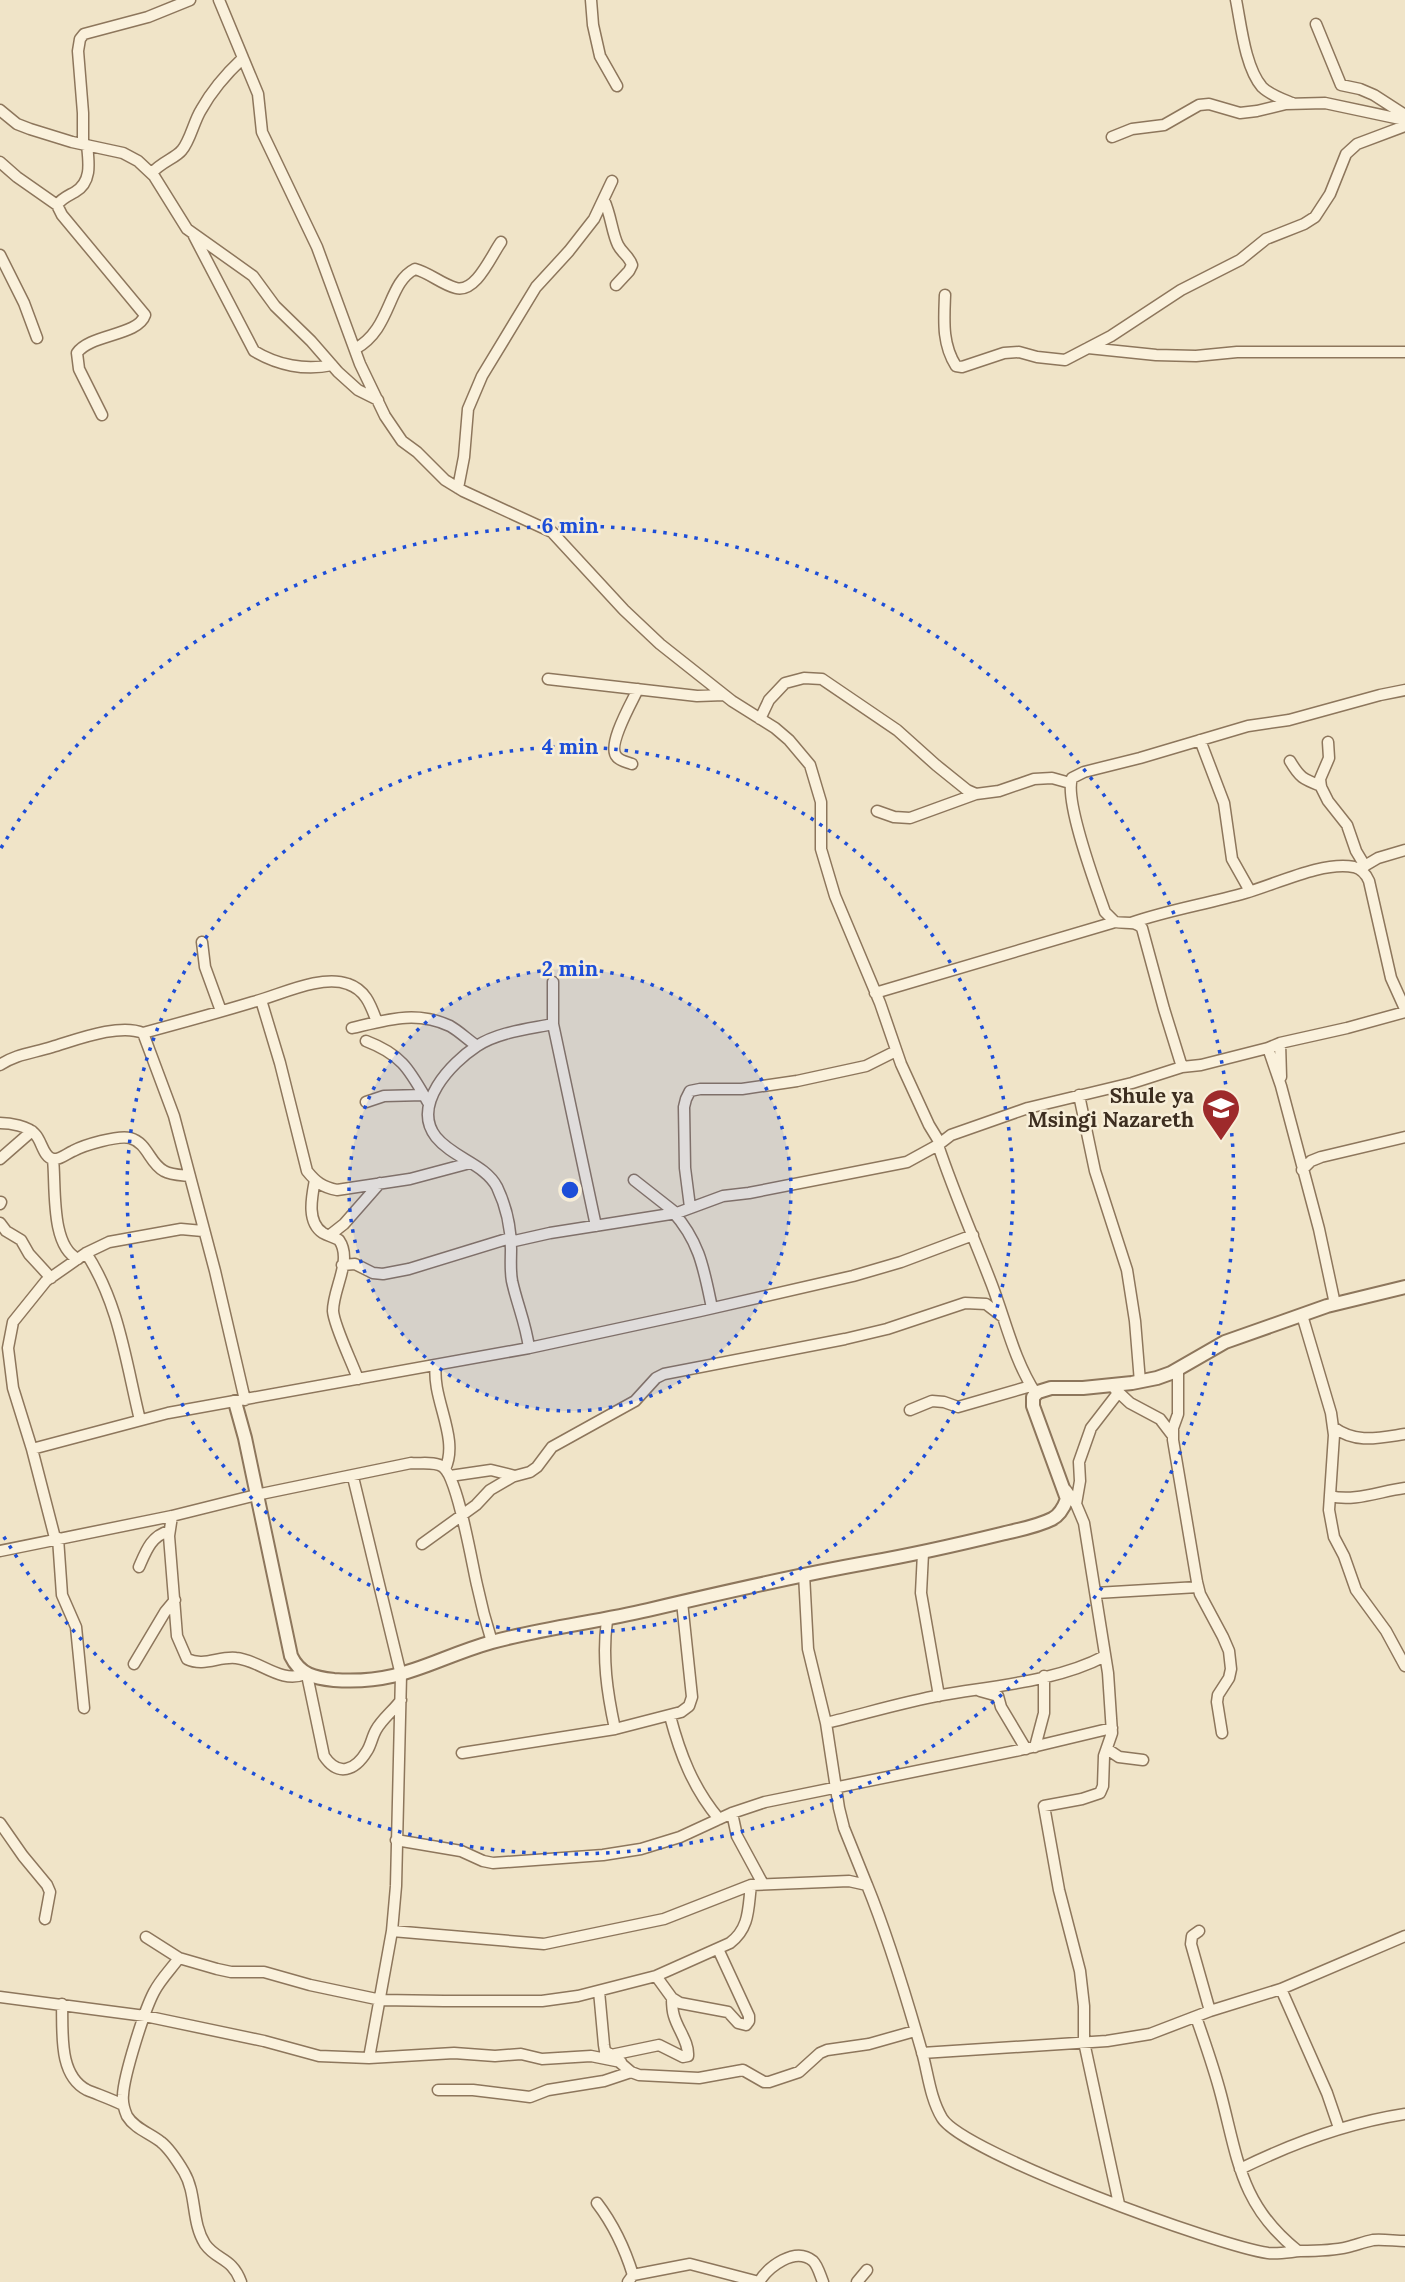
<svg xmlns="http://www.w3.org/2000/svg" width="1405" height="2282" font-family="Lora,serif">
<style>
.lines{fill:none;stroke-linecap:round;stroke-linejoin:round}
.minor-casing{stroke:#8d765c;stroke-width:13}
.tertiary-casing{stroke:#8d765c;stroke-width:16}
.minor{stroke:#faf1dc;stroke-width:10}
.tertiary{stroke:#faf1dc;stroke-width:12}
.ring{fill:none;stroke:#1d4ed8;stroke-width:3.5;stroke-dasharray:3.5 7}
.labels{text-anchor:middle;stroke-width:5;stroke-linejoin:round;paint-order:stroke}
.poi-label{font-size:21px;font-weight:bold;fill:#3d2e20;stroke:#f7eed8;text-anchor:end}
.centre{fill:#1d4ed8;stroke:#f7eed8;stroke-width:3.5}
.ring-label{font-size:21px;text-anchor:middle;font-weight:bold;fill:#1d4ed8;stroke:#f7eed8;stroke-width:5;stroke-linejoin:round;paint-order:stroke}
</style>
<rect width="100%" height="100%" fill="#f0e4c8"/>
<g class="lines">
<defs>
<path id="minor" d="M219 0 258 94 262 132 317 247 360 364 385 416 402 441 417 452 445 480 463 491 552 532 624 610 660 644 732 701 775 728 789 740 810 765 821 802V849L835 896 880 1003 901 1064 929 1125 940 1143
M591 0 593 25 600 56 617 86
M1236 0C1241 25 1245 67 1262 87 1270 95 1282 99 1292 103
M1316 24 1341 85 1360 89 1374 95 1405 115
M0 110 17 124 30 129 72 142 123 153 138 161 154 176 187 229 253 276 275 306 311 341 338 372 358 390 378 400
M1112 137 1132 129 1164 125 1199 105 1209 104 1240 113 1257 111 1286 104 1325 103 1405 120
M83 144V113L78 51 80 39 84 34 148 17 190 0
M87 145C89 163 92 182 75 192 68 196 62 198 57 205L62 215 145 315C138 336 90 334 77 353L79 369 102 415
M0 162 17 177 57 205
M152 173C161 162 176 158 182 150 190 141 194 121 201 110 212 90 226 74 243 58
M604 200C611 215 612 233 618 245 622 253 629 256 632 265L629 271 616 285
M194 236 254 351C277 365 305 371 332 365
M0 255 24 303 37 338
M945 295C944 321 942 344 956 366L962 367 1004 353 1019 352 1037 357 1065 360 1111 336 1181 290 1240 260 1266 239 1304 224 1315 217 1330 194 1346 154 1357 144 1405 126
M1088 348 1156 355 1196 356 1237 352H1405
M355 349C392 329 387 283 415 269 430 273 441 284 456 288 476 293 491 256 501 242
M458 488 464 457 468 409 482 376 536 287 569 251 594 219 612 181
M548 679 697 696 724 695
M760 719 769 700 785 683 804 678 822 679 897 730 936 765 967 790 976 794 999 791 1034 779 1052 778 1070 783
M1200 740 1224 803 1232 859 1250 891
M1328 742 1329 758 1320 779 1321 787 1328 801 1347 825 1356 851 1365 866
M1290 761C1300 778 1303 779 1321 786
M632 764C627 762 620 761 617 757 606 746 632 702 638 689
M877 811 894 817 910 818 976 794
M1361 868 1378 858 1405 850
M1131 923C1168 910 1207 904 1245 893 1277 884 1322 861 1354 867 1362 869 1366 874 1369 881L1391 978 1405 1009
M202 942 205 967 221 1011
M553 982V1024L556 1038 596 1226
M875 993 1115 922
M261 1000 280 1063 307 1171C316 1182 322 1187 337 1190L410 1179 470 1163
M352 1028C386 1020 416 1010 450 1026 459 1031 468 1040 477 1046
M143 1033C180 1023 217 1013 253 1002 280 995 321 974 348 984 366 990 371 1006 377 1022
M366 1041C403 1055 410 1071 429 1104
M1280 1043 1281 1077
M1268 1048 1281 1086 1319 1229 1335 1304
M0 1065C16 1054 33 1053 52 1047 76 1040 119 1023 143 1033L174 1116 215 1271 245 1400
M1182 1067 1164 1009 1142 928C1135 920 1125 924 1115 922L1105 912C1096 886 1064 801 1072 778L1084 772 1140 758 1248 726 1289 720 1380 695 1405 690
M1079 1095 1095 1171 1127 1270 1135 1321 1140 1382
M366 1102 384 1096 424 1095
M0 1123C10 1123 28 1126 35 1134 42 1141 43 1157 53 1159 60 1160 66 1154 73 1151 84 1145 118 1135 130 1138 148 1143 149 1163 164 1171 171 1175 181 1175 190 1176
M0 1159 32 1131
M53 1159C56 1185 50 1246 78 1259
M1302 1170 1311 1161 1321 1157 1405 1137
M315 1180C312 1196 306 1222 323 1233 328 1236 334 1237 339 1240 353 1260 333 1288 333 1311 334 1326 352 1362 358 1379
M634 1180 676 1213
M0 1204 1 1202
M690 1207 685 1168 684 1107 686 1099 690 1091 700 1089H742L797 1081 866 1066 896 1051
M673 1212C700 1242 704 1270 712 1308
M0 1223 6 1231 21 1240 29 1254 51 1278
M330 1235 344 1224 380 1183
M510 1242 550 1233 677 1213 723 1196 749 1193 907 1162 938 1145
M86 1253C119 1303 126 1363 140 1420
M342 1265 355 1264 373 1273 383 1274 409 1269 510 1238
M1302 1315 1331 1413 1334 1435 1329 1510 1334 1537 1344 1556 1356 1590 1386 1631 1405 1666
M529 1348C526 1324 517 1304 512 1281 510 1270 511 1260 511 1249 511 1228 506 1206 497 1187 485 1164 453 1158 436 1137 411 1105 451 1063 477 1046 498 1032 529 1029 553 1024
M436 1365C431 1398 460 1438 445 1469
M1178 1369V1414L1173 1428V1440L1197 1582 1200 1594 1223 1637 1229 1651 1231 1669 1229 1678 1218 1695 1217 1702 1222 1733
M1115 1389 1130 1403 1160 1419 1173 1436
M1036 1394C1014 1360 1006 1322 992 1285 974 1238 954 1193 938 1145L951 1135 1028 1108 1132 1083 1182 1067 1201 1065 1268 1048 1280 1043 1347 1028 1405 1012
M910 1410 932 1401 944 1402 958 1407 1031 1386
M1333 1427C1356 1444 1378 1438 1405 1434
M32 1449 168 1413 529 1348 700 1311 853 1276 901 1262 973 1235
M450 1476 491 1470 515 1476 530 1472 537 1467 552 1447 635 1401 656 1378 664 1374 845 1339 887 1329 965 1303 986 1304 1003 1317
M353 1477 401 1675 396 1886 392 1931 369 2058
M1066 1490 1076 1504 1084 1523 1108 1673 1112 1733 1104 1756 1103 1786 1100 1793 1082 1799 1044 1806 1059 1890 1080 1971 1084 2006V2042L1119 2204
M1330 1496C1355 1502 1380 1491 1405 1488
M1076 1504 1080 1481 1079 1462 1091 1428 1118 1393
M172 1516 169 1536 177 1636 187 1659C204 1667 219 1656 236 1658 260 1660 280 1684 305 1674
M55 1538 32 1449 13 1388 8 1348 13 1322 46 1281 86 1253 109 1242 181 1229 203 1231
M58 1538 62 1595 76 1627 84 1708
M422 1544 476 1505 490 1490 514 1476
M0 1551 172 1516 256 1495 411 1463C420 1464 436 1461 443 1467 458 1478 472 1564 477 1585 481 1604 486 1623 492 1642
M923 1553 921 1593 939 1696
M139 1567C146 1551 151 1536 169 1531
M804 1574 808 1649 826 1723 839 1808 844 1828 867 1885
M1096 1593 1198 1587
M607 1620C602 1658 607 1692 615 1729
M134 1664 165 1612 175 1600
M307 1675 324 1756C338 1777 355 1771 367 1751 371 1745 372 1737 376 1730 382 1719 394 1710 401 1700
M980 1691 998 1696 1001 1707 1026 1749
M670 1716C680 1754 693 1788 719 1819
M826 1723C864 1714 903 1702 942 1695 994 1686 1058 1681 1105 1656
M1035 1747 1044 1713V1676
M1107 1749 1119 1757 1143 1760
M462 1753 615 1729 681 1712 689 1706 692 1697 682 1602
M732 1813 737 1836 763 1884
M0 1823 23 1856 47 1885 50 1892 45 1919
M396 1840 461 1851 483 1861 493 1863 603 1855 641 1849 680 1837 732 1813 765 1802 1020 1750 1112 1728
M392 1931 544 1944 664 1919 751 1885 849 1881 867 1885C889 1939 906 1996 922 2052 928 2073 930 2098 942 2118 963 2153 1221 2247 1268 2253 1279 2254 1289 2252 1300 2251 1316 2251 1332 2251 1348 2247 1356 2245 1364 2242 1373 2240 1383 2239 1395 2241 1405 2241
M1199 1931 1192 1936 1191 1944 1210 2011
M146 1937 179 1958 217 1969 231 1972H264L310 1985 381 2000 444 2001H542L578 1996 656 1976 730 1943C750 1928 748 1908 751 1885
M179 1958C171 1969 160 1980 154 1992 144 2011 124 2075 123 2095 122 2103 124 2109 127 2116 135 2129 150 2133 161 2142 170 2149 178 2162 184 2172 197 2194 191 2222 205 2244 217 2261 232 2257 241 2282
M656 1976 672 1998 680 2003 728 2012 738 2023 746 2025 749 2021V2016L718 1949
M1281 1989 1327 2093 1339 2128
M599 1991 604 2045 605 2051 611 2055 659 2045 683 2057 688 2056C689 2042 678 2030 674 2016 672 2010 672 2004 672 1998
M0 1997 145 2016 264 2041 319 2056 369 2058 454 2053 495 2056 521 2054 542 2059 591 2056 621 2062
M62 2004C63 2032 58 2075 87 2090 99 2095 111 2099 123 2105
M1196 2017C1205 2043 1214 2068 1221 2095 1238 2160 1241 2206 1298 2251
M922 2053 1107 2041 1150 2034 1210 2011 1281 1989 1405 1936
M617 2060 631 2072 639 2075 699 2078 743 2070 764 2082H769L799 2072 820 2053 827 2050 869 2044 915 2031
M438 2090H473L530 2097 548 2090 604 2081 631 2072
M1240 2169C1293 2143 1346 2123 1405 2114
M597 2203C613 2224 625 2249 633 2275L628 2282
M633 2275 690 2264 759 2282
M759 2282C768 2267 795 2246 813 2261 818 2266 820 2275 823 2282
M857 2282 867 2270"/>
<path id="tertiary" d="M235 1402 245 1438 291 1656C300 1675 315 1678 334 1680 402 1685 432 1659 492 1642 543 1628 597 1622 648 1610 720 1593 793 1576 866 1563 911 1555 956 1545 1001 1534 1017 1530 1036 1527 1052 1519 1060 1515 1064 1507 1067 1499L1033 1406V1397L1038 1392 1051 1388H1083L1132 1383 1157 1378 1171 1373 1225 1342 1327 1306 1405 1287"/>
</defs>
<use href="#minor" class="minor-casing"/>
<use href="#tertiary" class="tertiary-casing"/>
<use href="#minor" class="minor"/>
<use href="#tertiary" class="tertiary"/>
</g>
<circle cx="570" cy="1190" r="221" fill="#1d4ed8" fill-opacity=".12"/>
<g class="ring">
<circle cx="570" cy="1190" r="221"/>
<circle cx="570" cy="1190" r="443"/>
<path d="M1 848A664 664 0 1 1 1 1532"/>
</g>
<defs>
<symbol id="school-pin" viewBox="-11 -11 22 30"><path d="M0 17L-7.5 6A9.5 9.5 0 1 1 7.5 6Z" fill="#9e2a2b" stroke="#f7eed8"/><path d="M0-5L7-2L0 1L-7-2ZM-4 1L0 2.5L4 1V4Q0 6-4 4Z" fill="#fff"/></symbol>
</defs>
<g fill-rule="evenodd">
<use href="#school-pin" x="1199" y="1086" width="44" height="60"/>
</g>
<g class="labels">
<g class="poi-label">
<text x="1194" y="1103">Shule ya<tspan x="1194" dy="24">Msingi Nazareth</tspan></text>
</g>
</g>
<circle cx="570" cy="1190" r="10" class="centre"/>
<g class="ring-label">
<text x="570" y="533">6 min</text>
<text x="570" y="754">4 min</text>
<text x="570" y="976">2 min</text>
</g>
</svg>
